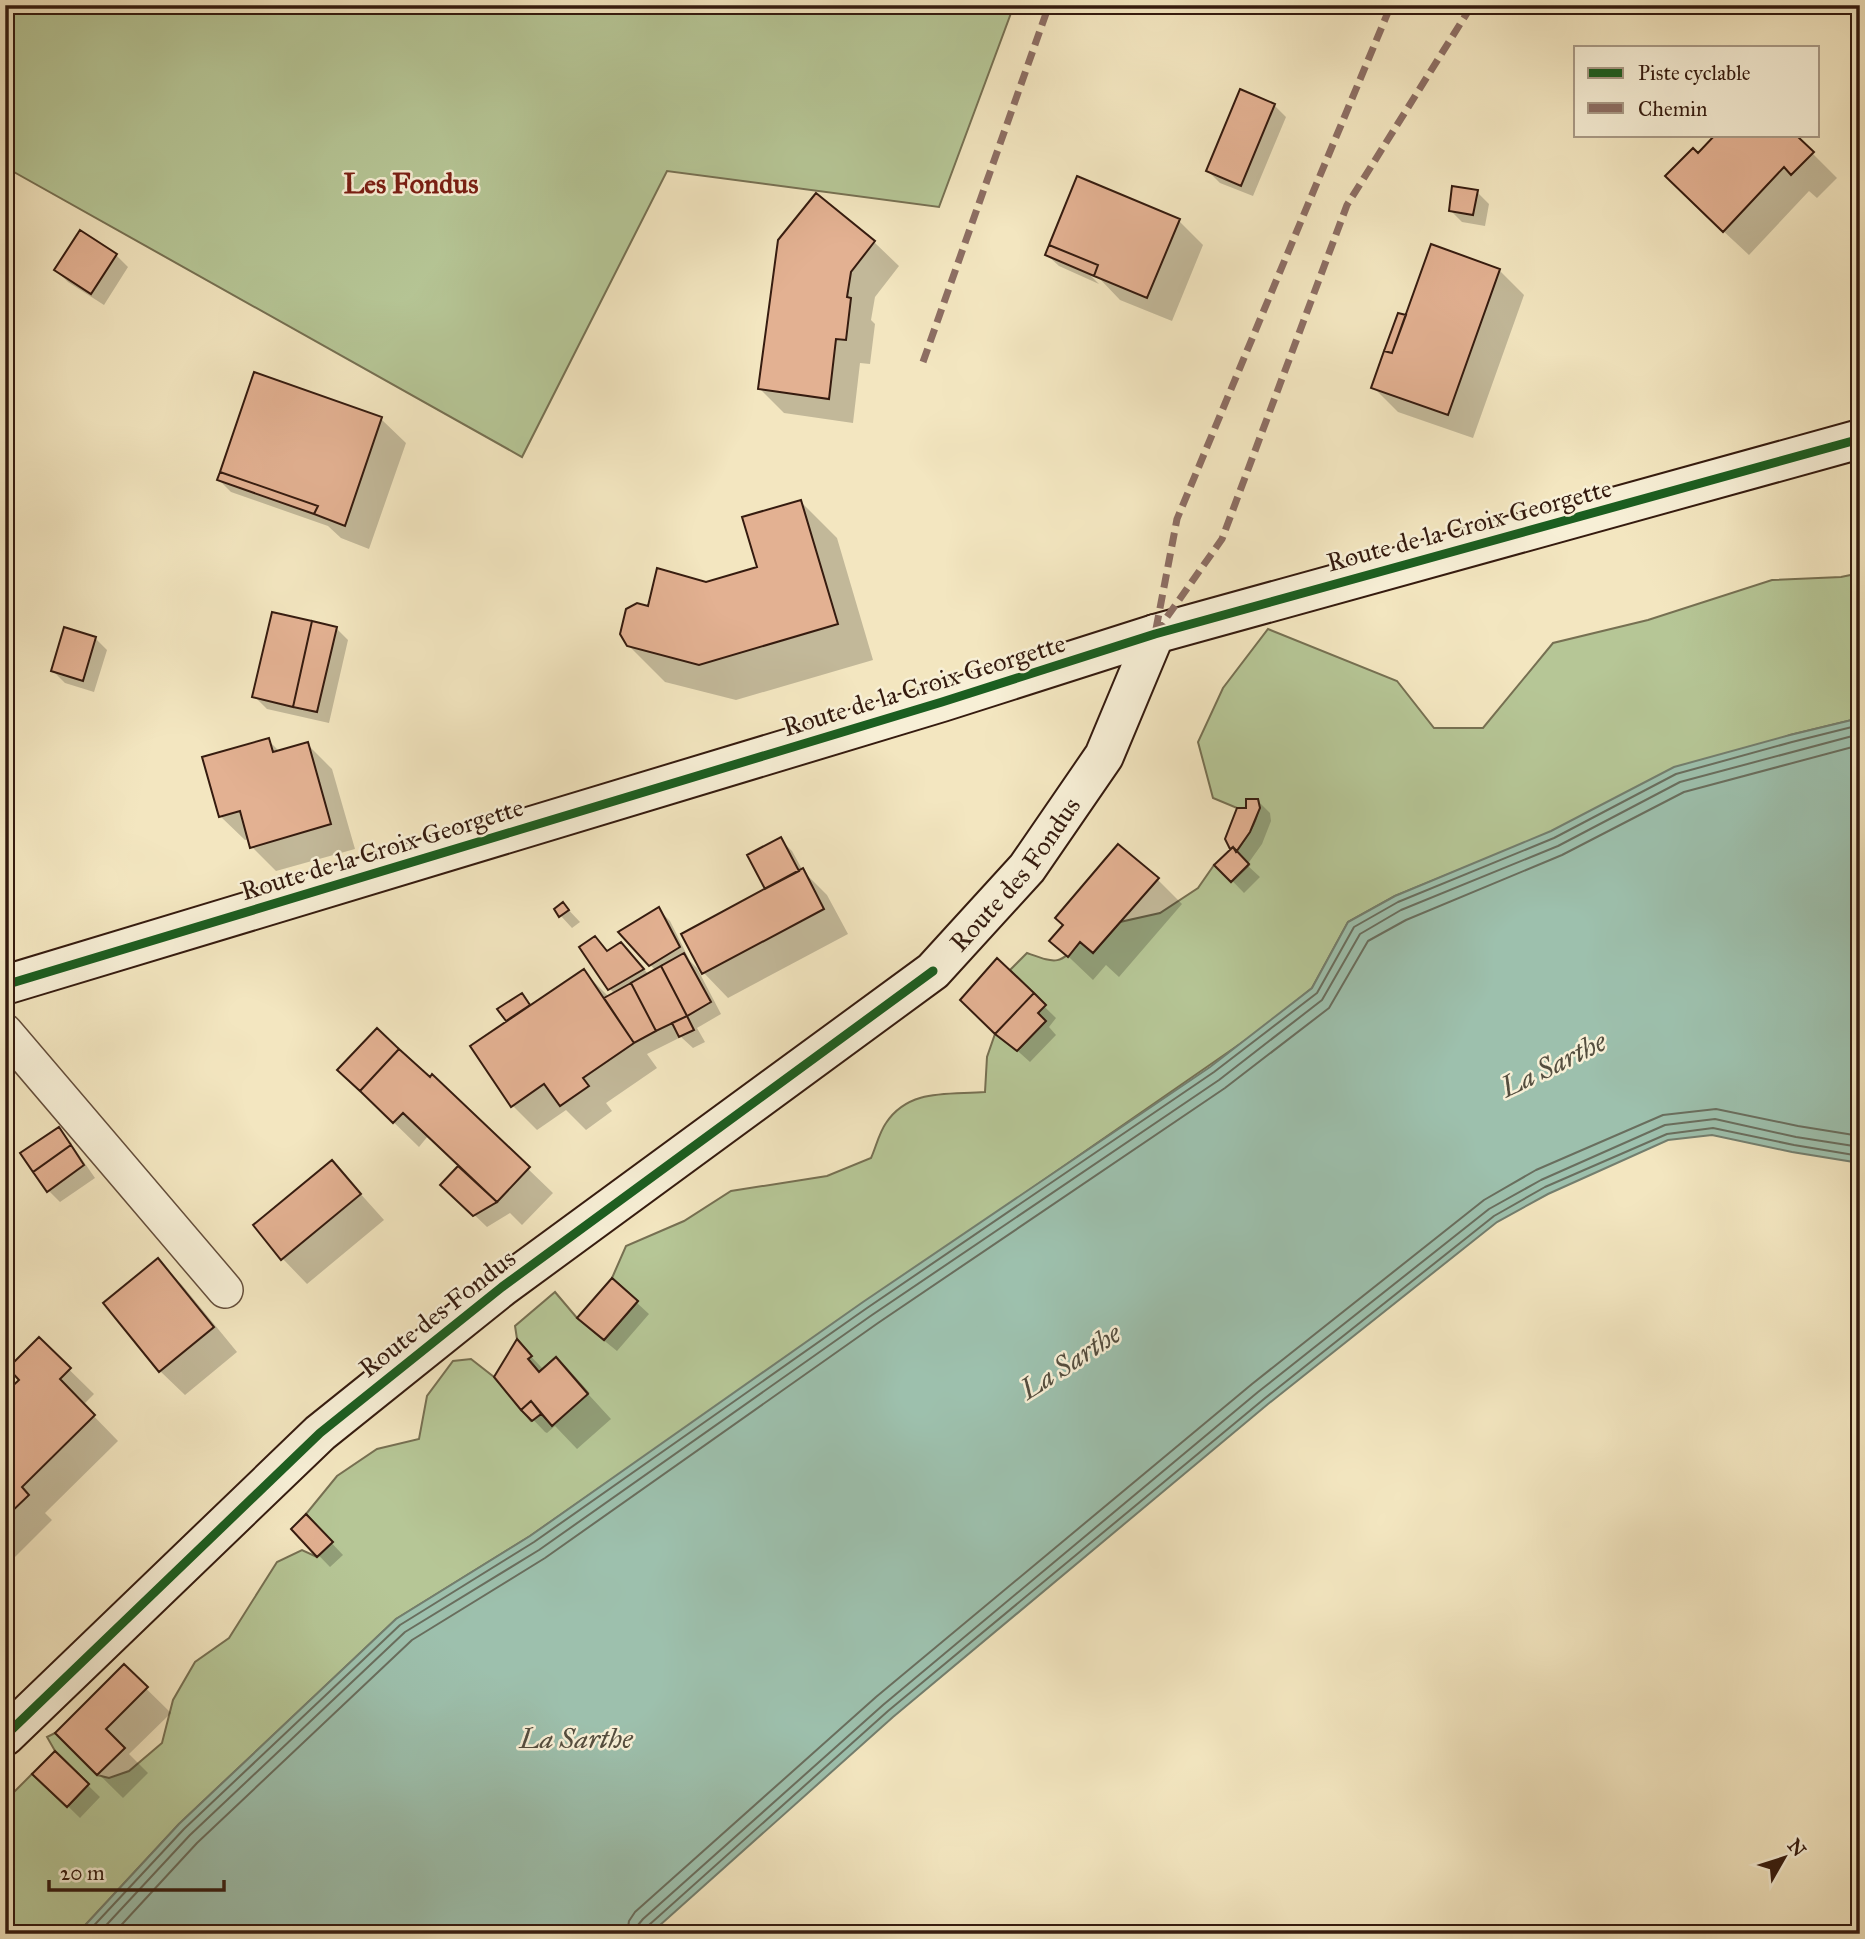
<svg xmlns="http://www.w3.org/2000/svg" width="1865" height="1939" font-family="'IM FELL Great Primer',serif">
<style>
.green{fill:#b6c696;stroke:#767052;stroke-width:2}
.water{fill:#9dc0ad;stroke:#737e6e;stroke-width:2}
.shadow{fill:#0003}
.lines{fill:none;stroke-linecap:round;stroke-linejoin:round}
.shore{stroke:#696e5e;stroke-width:2}
.building{fill:#e3b192;stroke:#351b0f;stroke-width:2}
.lane-casing{stroke:#644e3b;stroke-width:38}
.secondary-casing{stroke:#351b0f;stroke-width:42}
.lane{stroke:#f7efd6;stroke-width:35}
.secondary{stroke:#f7efd6;stroke-width:38}
.quiet{stroke:#8d6e63;stroke-width:7;stroke-dasharray:14 7;stroke-linecap:butt}
.cycleway-casing{stroke:#f7efd6;stroke-width:13}
.cycleway{stroke:#1b5e20;stroke-width:9}
.labels{text-anchor:middle;stroke-width:5;stroke-linejoin:round;paint-order:stroke}
.street-label{font-size:26px;fill:#351b0f;stroke:#f7efd6}
.neighbourhood-label{font-size:28px;font-weight:bold;fill:#7a1f14;stroke:#f7efd6}
.water-label{font-size:28px;font-style:italic;fill:#544d3e;stroke:#f7efd6}
</style>
<rect width="100%" height="100%" fill="#f3e6c0"/>
<filter id="stains"><feTurbulence type="fractalNoise" baseFrequency=".00286" numOctaves="4"/><feColorMatrix values="0 0 0 0 .2 0 0 0 0 .09 0 0 0 0 .02 0 0 0 .5 -.17"/></filter>
<radialGradient id="worn" r=".72"><stop offset=".6" stop-color="#630" stop-opacity="0"/><stop offset="1" stop-color="#630" stop-opacity=".3"/></radialGradient>
<path class="green" d="M5 5H1014L939 207 667 171 522 457 5 167Z
M1860 573V718L1790 735 1395 896 1348 922 1312 988 1263 1028 530 1536 396 1619 179 1824 77 1934H5V1801L32 1774 67 1807 89 1784 55 1751 47 1737 55 1733 97 1775 109 1778 129 1771 162 1743 173 1700 195 1662 229 1638 277 1562 302 1550 317 1557 332 1542 306 1514 337 1476 377 1449 419 1439 427 1396 453 1361 471 1359 494 1377 531 1421 541 1414 552 1425 588 1393 556 1357 539 1372 528 1359 531 1356 517 1339 515 1326 555 1292 577 1318 604 1340 638 1301 612 1278 626 1246 684 1221 731 1191 827 1176 871 1158C876 1147 879 1133 886 1123 909 1088 949 1095 985 1092L987 1057 995 1034 1017 1051 1045 1022 1038 1013 1045 1004 1010 970 1027 953C1055 963 1060 966 1080 942L1093 953 1120 922 1160 913 1198 888 1214 865 1231 882 1249 865 1236 852C1247 836 1261 819 1258 799H1247L1246 808H1237L1213 798 1198 742 1223 688 1268 629 1397 681 1434 728H1483L1553 643 1648 620 1772 580 1841 577Z"/>
<path class="water" d="M1860 718V1163L1792 1152 1712 1135 1668 1140 1548 1194 1497 1222 1268 1404 893 1717 650 1934H77L179 1824 396 1619 530 1536 863 1302 1210 1067 1312 988 1348 922 1395 896 1551 831 1674 767 1790 735Z"/>
<path class="shadow" d="M1274 105 1286 117 1253 196 1220 183 1208 171Z
M1718 135H1794L1837 178 1817 198 1809 191 1749 255 1691 201 1698 155Z
M1477 192 1489 204 1485 226 1462 222 1450 210Z
M1179 221 1203 245 1172 321 1120 300 1100 279 1091 276 1099 284 1059 266 1047 255Z
M874 242 899 266 875 297 871 320 875 324 870 364 860 363 853 423 784 413 760 389Z
M116 255 128 267 104 305 68 282 56 270Z
M1499 270 1524 295 1473 438 1398 412 1373 387Z
M381 419 406 443 369 549 341 538 328 526 231 492 219 480Z
M801 502 837 538 873 660 736 700 665 682 628 645 649 608 706 584 759 568Z
M336 628 348 640 329 723 267 709 255 697Z
M95 638 107 650 94 692 65 683 53 671Z
M268 740 280 752 307 744 332 769 355 849 276 871 252 847 250 839 245 840 220 816Z
M5 784 12 806 5 808Z
M1258 801 1270 813 1271 821 1262 844 1247 865 1260 877 1244 893 1217 865 1233 849 1227 839 1248 810Z
M780 839 792 851 803 871 827 895 848 934 728 998 703 972 768 889Z
M1157 879 1182 904 1119 977 1106 965 1093 980 1052 941Z
M563 904 580 922 572 928 561 916Z
M658 909 670 921 690 961 697 968 721 1014 697 1028 705 1042 693 1048 681 1037 647 1054 657 1068 606 1103 612 1111 586 1130 566 1110 537 1130 513 1106 472 1047 509 1022 500 1010 521 995 532 1006 583 971 609 997 615 994 610 989 608 953 633 956 649 975 656 971 620 932Z
M997 960 1056 1018 1049 1027 1056 1035 1030 1062 974 1012Z
M340 1070 430 1080 432 1077 553 1193 522 1225 510 1213 487 1227 443 1185 460 1166 428 1136 419 1147Z
M58 1130 70 1142 95 1178 60 1202 48 1190Z
M332 1162 384 1220 307 1284 283 1259 256 1226Z
M158 1260 182 1285 237 1352 185 1395 160 1371 106 1303Z
M612 1280 649 1314 617 1351 591 1330Z
M39 1340 94 1394 83 1405 118 1441 45 1513 52 1520 15 1557 5 1547V1396L21 1380Z
M517 1342 544 1370 556 1359 611 1419 577 1449 555 1426 547 1433 545 1432 523 1409Z
M306 1516 343 1555 330 1567 293 1529Z
M124 1667 171 1713 129 1754 148 1773 123 1798 57 1733Z
M55 1753 100 1797 80 1818 35 1774Z"/>
<g class="lines">
<path class="shore" d="M86 1934 184 1829 400 1625 534 1542 867 1308 1214 1072 1317 993 1354 927 1398 902 1554 838 1676 774 1792 742 1860 725
M98 1934 190 1835 405 1632 539 1550 872 1315 1219 1080 1322 1000 1360 934 1401 910 1558 846 1680 782 1860 734
M113 1934 197 1843 412 1640 545 1558 878 1323 1225 1088 1329 1008 1368 941 1406 920 1562 855 1684 792 1860 745
M627 1934 629 1921 635 1912 876 1697 1252 1384 1484 1200 1536 1170 1663 1115 1716 1109 1798 1126 1860 1136
M637 1934 638 1925 643 1919 883 1705 1258 1392 1489 1209 1541 1180 1665 1125 1715 1119 1796 1137 1860 1147
M646 1934 649 1925 888 1711 1264 1399 1494 1216 1545 1187 1667 1134 1713 1128 1794 1145 1860 1156"/>
</g>
<path class="building" d="M1240 89 1275 104 1241 186 1206 171Z
M1715 135H1796L1814 152 1791 175 1784 167 1723 232 1665 176 1693 148 1698 153Z
M1077 176 1180 219 1147 298 1094 276 1098 265 1049 245Z
M1452 186 1478 190 1473 215 1449 211Z
M816 193 875 241 851 272 847 297 851 298 846 340 836 339 829 399 758 389 778 240Z
M80 230 117 254 91 294 54 270Z
M1431 244 1500 269 1448 415 1371 388 1384 351 1392 353Z
M1049 245 1098 265 1094 276 1045 255Z
M1398 313 1406 315 1392 353 1384 351Z
M254 372 382 417 345 526 314 514 318 506 220 472Z
M220 472 318 506 314 514 217 480Z
M801 500 838 624 699 665 627 646 620 634 626 609 637 603 648 606 657 568 706 582 757 567 742 517Z
M272 612 312 621 293 707 252 697Z
M312 621 337 627 317 712 293 707Z
M64 627 96 637 83 681 51 671Z
M269 738 273 752 308 742 331 824 250 848 240 811 219 817 202 757Z
M1246 799H1258L1260 808 1250 832 1236 852 1233 847 1230 849 1225 839 1237 808H1246Z
M781 837 799 871 765 889 747 855Z
M1118 844 1159 878 1093 953 1080 942 1068 957 1049 941 1063 925 1055 918Z
M1233 847 1249 864 1231 882 1214 865Z
M803 868 824 909 702 974 681 934Z
M563 902 569 910 559 917 554 909Z
M659 907 680 947 649 966 618 932Z
M595 936 607 951 621 942 644 969 608 990 579 947Z
M684 953 711 1002 687 1016 661 966Z
M997 958 1034 993 995 1034 960 1000Z
M661 966 687 1016 656 1031 631 983Z
M584 969 634 1043 583 1078 589 1086 560 1106 544 1084 511 1107 470 1046Z
M631 983 656 1031 634 1043 604 998Z
M522 993 530 1005 506 1021 497 1009Z
M1034 993 1046 1005 1038 1013 1046 1021 1017 1051 995 1034Z
M687 1016 694 1030 679 1037 672 1023Z
M377 1028 399 1049 360 1091 337 1070Z
M399 1049 430 1077 432 1074 530 1167 497 1202 403 1113 393 1123 360 1091Z
M59 1127 71 1145 33 1172 20 1153Z
M71 1145 84 1165 47 1192 33 1172Z
M332 1160 361 1194 281 1260 253 1225Z
M458 1166 497 1202 473 1216 440 1185Z
M158 1258 214 1327 159 1372 103 1303Z
M612 1278 638 1301 604 1340 577 1318Z
M39 1337 71 1368 60 1379 95 1415 22 1487 29 1495 5 1518V1393L19 1380 8 1368Z
M517 1339 532 1356 528 1359 539 1372 556 1357 588 1394 552 1426 531 1401 521 1410 494 1377Z
M531 1401 541 1414 532 1421 521 1410Z
M306 1514 333 1542 317 1557 291 1529Z
M124 1664 148 1687 106 1729 125 1748 97 1775 55 1733Z
M55 1751 89 1784 67 1807 32 1774Z"/>
<g class="lines">
<defs>
<path id="lane" d="M5 1032 225 1290"/>
<g id="secondary">
<path d="M5 985 942 702 1155 634 1860 439"/>
<path id="s1" d="M5 1736 320 1433 502 1287 933 971 1027 868 1104 756 1155 634"/>
</g>
</defs>
<use href="#lane" class="lane-casing"/>
<use href="#secondary" class="secondary-casing"/>
<use href="#lane" class="lane"/>
<use href="#secondary" class="secondary"/>
<path class="quiet" d="M923 362 1049 5
M1156 629 1177 519 1391 5
M1155 634 1222 539 1347 205 1472 5"/>
<defs>
<path id="cycleway" d="M5 985 942 702 1155 634 1860 439
M5 1736 320 1433 502 1287 933 971"/>
</defs>
<use href="#cycleway" class="cycleway-casing"/>
<use href="#cycleway" class="cycleway"/>
</g>
<g class="labels">
<g class="street-label">
<text transform="translate(1469 525) rotate(-15)" y="9">Route de la Croix Georgette</text>
<text transform="translate(924 685) rotate(-17)" y="9">Route de la Croix Georgette</text>
<text transform="translate(382 849) rotate(-17)" y="9">Route de la Croix Georgette</text>
<text dy="9" stroke="none"><textPath href="#s1" startOffset="1332">Route des Fondus</textPath></text>
<text transform="translate(437 1313) rotate(-38)" y="9">Route des Fondus</text>
</g>
<g class="neighbourhood-label">
<text x="411" y="193">Les Fondus</text>
</g>
<g class="water-label">
<text transform="translate(1553 1064) rotate(-26)" y="10">La Sarthe</text>
<text transform="translate(1070 1361) rotate(-33)" y="10">La Sarthe</text>
<text x="576" y="1748">La Sarthe</text>
</g>
</g>
<rect width="1865" height="1939" fill="none" stroke="#f3e6c0" stroke-width="28"/>
<rect x="7" y="7" width="1851" height="1925" fill="none" stroke="#351b0f" stroke-width="3.5"/>
<rect x="14" y="14" width="1837" height="1911" fill="none" stroke="#351b0f" stroke-width="2"/>
<rect x="1574" y="46" width="245" height="91" fill="#f7efd6" stroke="#a99a86" stroke-width="2"/>
<rect x="1588" y="68" width="35" height="10" fill="#1b5e20" stroke="#a99a86" stroke-width="2"/>
<text x="1638" y="80" font-size="21" fill="#351b0f">Piste cyclable</text>
<rect x="1588" y="103" width="35" height="10" fill="#8d6e63" stroke="#a99a86" stroke-width="2"/>
<text x="1638" y="116" font-size="21" fill="#351b0f">Chemin</text>
<g transform="translate(1784 1858) rotate(51)" stroke="#f7efd6" stroke-width="5" paint-order="stroke">
<path d="M0-5L12 26L0 18L-12 26Z" fill="#351b0f"/>
<text y="-10" font-size="19" font-weight="bold" text-anchor="middle" fill="#351b0f">N</text>
</g>
<path d="M49 1880v10h175v-10" fill="none" stroke="#351b0f" stroke-width="3.5"/>
<text x="60" y="1880" font-size="21" fill="#351b0f" stroke="#f7efd6" stroke-width="5" paint-order="stroke">20 m</text>
<rect width="100%" height="100%" filter="url(#stains)"/>
<rect width="100%" height="100%" fill="url(#worn)"/>
</svg>
